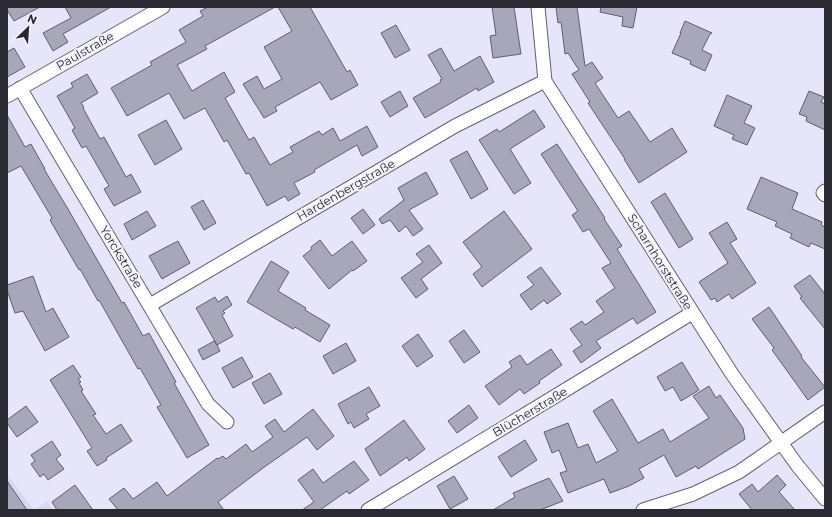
<svg xmlns="http://www.w3.org/2000/svg" width="832" height="517" font-family="Montserrat,sans-serif">
<style>
.built{fill:#d9d7f2}
.building{fill:#a8a7ba;stroke:#605e70}
.lines{fill:none;stroke-linecap:round;stroke-linejoin:round}
.street-casing{stroke:#636172;stroke-width:15}
.street{stroke:#fff;stroke-width:13}
.labels{text-anchor:middle;stroke-width:4;stroke-linejoin:round;paint-order:stroke}
.street-label{font-size:12px;fill:#2b2a32;stroke:#f4f3fc}
</style>
<rect width="100%" height="100%" fill="#e6e5f9"/>
<path class="built" d="M7 474 34 510H7Z
M47 501 53 510H35Z"/>
<path class="building" d="M7 7H40L14 21 7 10Z
M65 7H111L63 34 68 42 53 51 43 33 71 18Z
M208 7H275L205 46 207 49 177 65 192 91 224 72 235 92 225 98 249 140 254 137 270 165 293 152 290 147 319 131 322 135 333 128 340 141 367 126 378 147 362 156 357 145 314 170 315 172 294 183 300 194 288 201 285 196 267 206 249 173 246 174 227 140 224 142 205 108 184 119 169 93 127 116 111 88 152 65 150 62 186 42 179 30 203 16 200 11Z
M278 7H310L347 72 350 70 358 85 331 100 320 82 275 107 277 111 264 118 243 84 257 76 264 89 282 79 264 47 292 31Z
M492 7H514L521 54 493 58 490 36 496 35Z
M556 7H577L585 66 592 62 603 78 595 83 618 118 629 111 650 142 672 128 687 152 639 183 624 159H625L588 103 590 102 572 74 579 70 568 53 565 54 561 22 558 23Z
M601 7H637L633 28 622 26 623 17 600 12Z
M685 21 712 33 710 34 702 50 712 55 705 71 690 64 691 61 672 53 681 33H680Z
M396 25 410 50 395 58 381 33Z
M14 48 25 67 7 77V52Z
M441 48 454 71 480 56 494 82 478 91 477 88 425 118 413 98 441 82 440 80 442 79 428 55Z
M87 74 98 93 81 103 84 107 83 108 100 139 104 137 126 177 131 174 141 192 114 206 104 189 109 186 86 146 82 148 72 130 75 128 57 96 73 87 71 83Z
M400 91 408 106 390 117 381 102Z
M809 91 824 97 821 102 825 104V130L806 121 807 117 799 114Z
M727 95 752 106 744 123 755 128 747 145 732 139 734 135 714 126Z
M534 110 545 127 510 149 531 183 514 194 479 140 497 129 499 132Z
M7 115 25 147 31 144 45 169H44L68 209 122 303 124 302 143 336 149 333 176 382 174 383 209 445 187 458 157 407 161 405 140 368 138 369 99 300 98 301 80 269 79 270 61 239 50 220 52 218 21 166 7 173Z
M166 120 182 149 155 165 138 135Z
M557 144 605 218 604 219 622 246 617 249 656 312 637 324 633 318 596 341 601 348 581 363 573 351 582 345 570 329 582 321 585 325 604 312 596 301 615 288 602 268 611 263 589 229 583 232 572 215 578 211 541 154Z
M467 151 488 189 471 199 450 160Z
M426 172 438 194 409 210 423 229 413 236 406 226 399 232 390 220 382 224 379 219 404 200 398 188Z
M761 177 798 193 792 209 822 222 821 225 825 227V249L811 243 809 247 790 238 792 234 775 226 777 222 747 209Z
M665 193 693 239 679 248 651 202Z
M203 200 216 223 204 230 191 207Z
M363 209 375 225 363 234 351 218Z
M147 211 156 226 132 240 124 224Z
M504 211 532 249 482 287 473 274 482 267 463 242Z
M727 222 737 239 730 243 756 283 732 299 729 294 717 302 715 298 711 300 699 282 728 263 709 233Z
M320 240 332 256 352 241 367 261 353 271 352 270 329 289 303 256 312 249 311 247Z
M178 241 190 263 162 279 149 256Z
M429 245 442 263 421 279 428 289 416 298 401 278 423 262 416 254Z
M271 261 289 272 278 291 306 308 305 310 330 325 320 342 295 327 293 329 247 302Z
M541 267 561 294 547 304 544 300 531 310 520 295 534 285 527 277Z
M810 275 825 294V329L800 298 802 297 794 286Z
M33 276 46 312 53 308 69 337 45 351 23 311 15 313 7 290V285Z
M227 296 232 305 223 311 225 313 222 315 233 336 217 345 220 351 203 360 198 350 214 341 217 345 196 308 215 297 218 302Z
M769 307 802 356 801 357 825 387 808 400 772 350 774 348 752 319Z
M464 330 480 352 464 363 449 341Z
M418 334 433 356 417 367 402 346Z
M346 343 356 361 333 374 323 356Z
M551 349 562 365 539 381 540 383 524 394 520 389 499 405 485 386 512 367 509 362 520 355 527 365Z
M242 357 253 377 233 388 222 368Z
M682 362 699 390 681 401 673 387 665 391 657 377Z
M73 365 81 377 78 379 81 382 79 383 83 390 81 391 96 414 93 415 106 434 121 424 132 441 106 458 107 460 97 466 87 451 92 448 50 380Z
M270 373 282 394 264 404 252 383Z
M709 386 716 398 720 395 743 428 745 439 698 469 696 466 676 477 664 455 639 469 644 478 629 486 610 493 604 479 568 493 560 473 567 471 559 450 552 453 544 432 568 423 578 448 588 444 596 463 618 451 593 411 612 399 638 443 663 429 670 442 709 418 693 396Z
M369 387 380 406 366 414 369 419 354 428 351 422 348 424 338 404Z
M469 405 478 418 457 433 448 421Z
M26 406 38 422 17 437 7 423V420Z
M313 409 334 436 317 450 307 437 263 468 218 502 224 510H118L109 499 124 488 133 499 157 482 167 496 217 458 218 459 223 456 226 459 246 444 252 452 273 437 265 426 275 419 284 432Z
M404 420 425 449 409 461 407 457 380 476 365 449Z
M525 440 537 460 511 477 498 457Z
M52 441 61 455 56 459 64 469 48 480 44 474 40 477 31 464 35 461 31 455Z
M354 461 369 480 349 494 347 491 320 510H302L314 502 298 480 313 469 323 483Z
M777 475 786 485 779 492 795 510H752L739 494 752 484 758 492Z
M454 476 468 499 450 509 437 486Z
M549 478 563 501 540 510H493L515 497 513 493Z
M7 481 27 510H7Z
M75 485 93 510H57L52 502Z"/>
<g class="lines">
<defs>
<path id="street" d="M538 7 545 81 732 374 797 465 825 499
M20 88 208 404 227 422
M7 96 163 7
M825 191 823 193 825 195
M150 305 455 126 545 81
M368 510 692 313
M643 510 693 494 739 472 825 412"/>
</defs>
<use href="#street" class="street-casing"/>
<use href="#street" class="street"/>
</g>
<g class="labels">
<g class="street-label">
<text transform="translate(85 51) rotate(-30)" y="4">Paulstraße</text>
<text transform="translate(346 190) rotate(-30)" y="4">Hardenbergstraße</text>
<text transform="translate(121 257) rotate(59)" y="4">Yorckstraße</text>
<text transform="translate(660 262) rotate(58)" y="4">Scharnhorststraße</text>
<text transform="translate(530 412) rotate(-31)" y="4">Blücherstraße</text>
</g>
</g>
<rect width="832" height="517" fill="none" stroke="#2b2a32" stroke-width="16"/>
<g transform="translate(28 28) rotate(25)" stroke="#f4f3fc" stroke-width="3" paint-order="stroke">
<path d="M0-3L7 15L0 10L-7 15Z" fill="#2b2a32"/>
<text y="-6" font-size="11" font-weight="bold" text-anchor="middle" fill="#2b2a32">N</text>
</g>
</svg>
